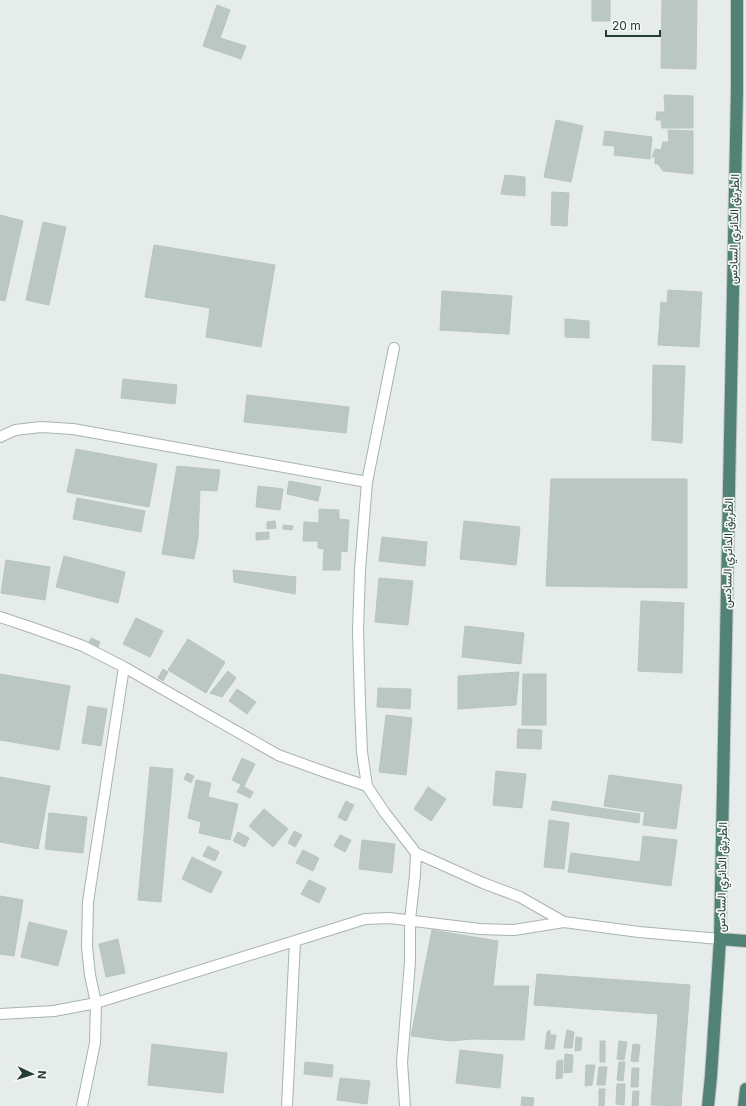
<svg xmlns="http://www.w3.org/2000/svg" width="746" height="1106" font-family="Inter,Vazirmatn,sans-serif">
<style>
.building{fill:#bac7c2;stroke:#b8c5c0}
.lines{fill:none;stroke-linecap:round;stroke-linejoin:round}
.service-casing{stroke:#a8b4b0;stroke-width:12}
.trunk-casing{stroke:#c2c8c7;stroke-width:14}
.service{stroke:#fff;stroke-width:10}
.trunk{stroke:#528176;stroke-width:12}
.labels{text-anchor:middle;stroke-width:3.5;stroke-linejoin:round;paint-order:stroke}
.street-label{font-size:12px;fill:#263c36;stroke:#f5f9f7}
</style>
<rect width="100%" height="100%" fill="#e5ece9"/>
<path class="building" d="M592 0H610V21H592Z
M662 0H697L696 69 661 68Z
M217 5 230 10 220 38 246 46 241 59 203 46Z
M664 95 693 96V128H662L661 120H656L657 112H665Z
M556 120 583 126 571 182 544 177Z
M668 130 693 131V174L663 171 658 164H655V157H652L655 149 661 150 663 142H669Z
M605 131 652 137 650 159 614 155 615 146 603 145Z
M505 175 525 177V196L501 194Z
M552 192 569 193 567 226 551 225Z
M0 215 23 221 5 301 0 300Z
M43 222 66 227 49 305 26 300Z
M154 245 275 265 261 347 206 337 210 308 145 297Z
M668 290 702 292 699 347 658 345 661 302 667 303Z
M442 291 512 296 509 334 440 330Z
M565 319 589 321V338L565 337Z
M653 365 685 366 682 443 652 440Z
M123 379 177 385 175 404 121 398Z
M247 395 349 407 346 433 244 422Z
M76 449 157 464 149 507 67 492Z
M177 466 220 470 217 491 200 490 198 538 194 559 162 554Z
M551 479H687V588L546 586Z
M289 481 321 487 318 501 287 494Z
M258 486 283 489 280 510 256 507Z
M77 498 145 511 141 532 73 519Z
M319 509 339 510V519L349 520 347 552 341 551 340 570H323L324 549 318 548V541H303L304 522 319 523Z
M275 521 276 528 267 529V522Z
M464 521 520 527 516 565 460 559Z
M283 525 293 526 292 530 283 529Z
M269 532V539L256 540V533Z
M382 537 427 542 425 566 379 561Z
M64 556 125 572 118 603 56 587Z
M6 560 50 567 45 600 1 593Z
M233 570 296 577 295 594 234 582Z
M379 578 413 581 408 625 375 622Z
M641 601 684 603 682 673 638 671Z
M136 618 163 631 150 657 123 644Z
M465 626 524 633 521 664 462 657Z
M91 638 100 642 97 649 88 644Z
M188 639 225 662 206 693 168 670Z
M163 669 168 672 163 681 158 678Z
M228 671 236 678 222 697 210 693Z
M519 672 516 705 458 709V676Z
M0 674 70 686 59 750 0 740Z
M523 674H546V725H522Z
M378 688 411 689 410 709 377 707Z
M237 689 256 702 247 714 229 701Z
M88 706 107 709 101 746 82 743Z
M386 715 412 718 406 775 379 772Z
M518 729 542 730 541 749 517 748Z
M242 758 255 764 244 786 232 780Z
M150 767 173 769 161 902 138 900Z
M496 771 526 774 522 808 493 805Z
M187 773 194 776 191 783 184 779Z
M609 775 682 785 676 829 643 825 645 812 604 806Z
M0 777 50 786 38 849 0 842Z
M196 780 211 783 208 797 238 804 230 840 199 833 201 822 188 818Z
M241 785 253 792 250 798 237 792Z
M428 787 446 799 431 821 414 809Z
M346 801 354 805 346 821 338 817Z
M553 801 640 814 639 823 551 810Z
M264 809 288 829 273 847 249 826Z
M49 813 87 817 83 853 45 849Z
M549 820 569 823 564 869 544 867Z
M294 831 302 835 295 847 288 843Z
M238 832 249 838 245 847 233 841Z
M340 835 351 840 345 852 334 846Z
M643 836 677 840 671 886 568 872 571 853 640 862Z
M362 840 395 844 392 873 359 869Z
M208 846 219 852 215 861 203 856Z
M303 850 319 858 313 871 296 863Z
M192 857 222 872 211 893 182 879Z
M309 880 326 888 319 903 301 894Z
M0 896 23 900 14 956 0 954Z
M29 922 67 931 58 966 21 957Z
M432 930 498 941 493 986H529L524 1040 472 1039 451 1041 411 1036Z
M118 939 125 973 106 977 99 944Z
M537 974 690 985 681 1106 651 1105 658 1014 534 1005Z
M550 1030V1035H556L554 1049H545L547 1032Z
M567 1030 574 1032 572 1048H564Z
M576 1037 582 1038 581 1050 575 1051Z
M600 1041H605V1062H600Z
M619 1041 627 1042 624 1060 617 1059Z
M152 1044 227 1053 223 1093 148 1085Z
M633 1044 640 1045 638 1062 631 1061Z
M460 1050 503 1055 500 1088 456 1083Z
M565 1054 573 1055 572 1072 564 1073Z
M563 1060 562 1078 556 1079 557 1061Z
M305 1062 333 1065 332 1077 304 1074Z
M619 1062H625L623 1081 617 1080Z
M586 1065H595L592 1085 585 1086Z
M599 1067H607L605 1085H597Z
M632 1068H639L638 1087H631Z
M340 1078 370 1081 367 1104 337 1100Z
M617 1084H625L624 1105 616 1104Z
M599 1089H605L604 1106H599Z
M633 1091H639L638 1106H632Z
M522 1097 534 1098 533 1106H521Z"/>
<g class="lines">
<defs>
<path id="service" d="M394 348 367 482 360 570 358 631 360 703 362 752 367 786 385 813 416 853 483 883 520 897 564 922
M0 437 15 430 41 427 73 429 367 482
M0 617 33 628 83 646 124 667 278 755 328 773 367 786
M0 1014 54 1011 96 1003 365 919 389 918 480 929 514 930 564 922 639 932 720 939
M82 1106 95 1043 96 1003 90 975 87 947 88 902 124 667
M287 1106 295 941
M405 1106 402 1062 410 962V920L415 875 416 853"/>
<path id="trunk" d="M720 939 746 941
M708 1106 711 1076 720 939 737 90V0
M744 1106 746 1089"/>
</defs>
<use href="#service" class="service-casing"/>
<use href="#trunk" class="trunk-casing"/>
<use href="#service" class="service"/>
<use href="#trunk" class="trunk"/>
</g>
<g class="labels">
<g class="street-label">
<text transform="translate(734 229) rotate(-89)" y="4">الطريق الدائري السادس</text>
<text transform="translate(728 553) rotate(-89)" y="4">الطريق الدائري السادس</text>
<text transform="translate(722 877) rotate(-89)" y="4">الطريق الدائري السادس</text>
</g>
</g>
<g transform="translate(32 1074) rotate(94)" stroke="#f5f9f7" stroke-width="3" paint-order="stroke">
<path d="M0-3L7 15L0 10L-7 15Z" fill="#263c36"/>
<text y="-6" font-size="11" font-weight="bold" text-anchor="middle" fill="#263c36">N</text>
</g>
<path d="M606 30v6h54v-6" fill="none" stroke="#263c36" stroke-width="2"/>
<text x="612" y="30" font-size="12" fill="#263c36" stroke="#f5f9f7" stroke-width="3" paint-order="stroke">20 m</text>
</svg>
